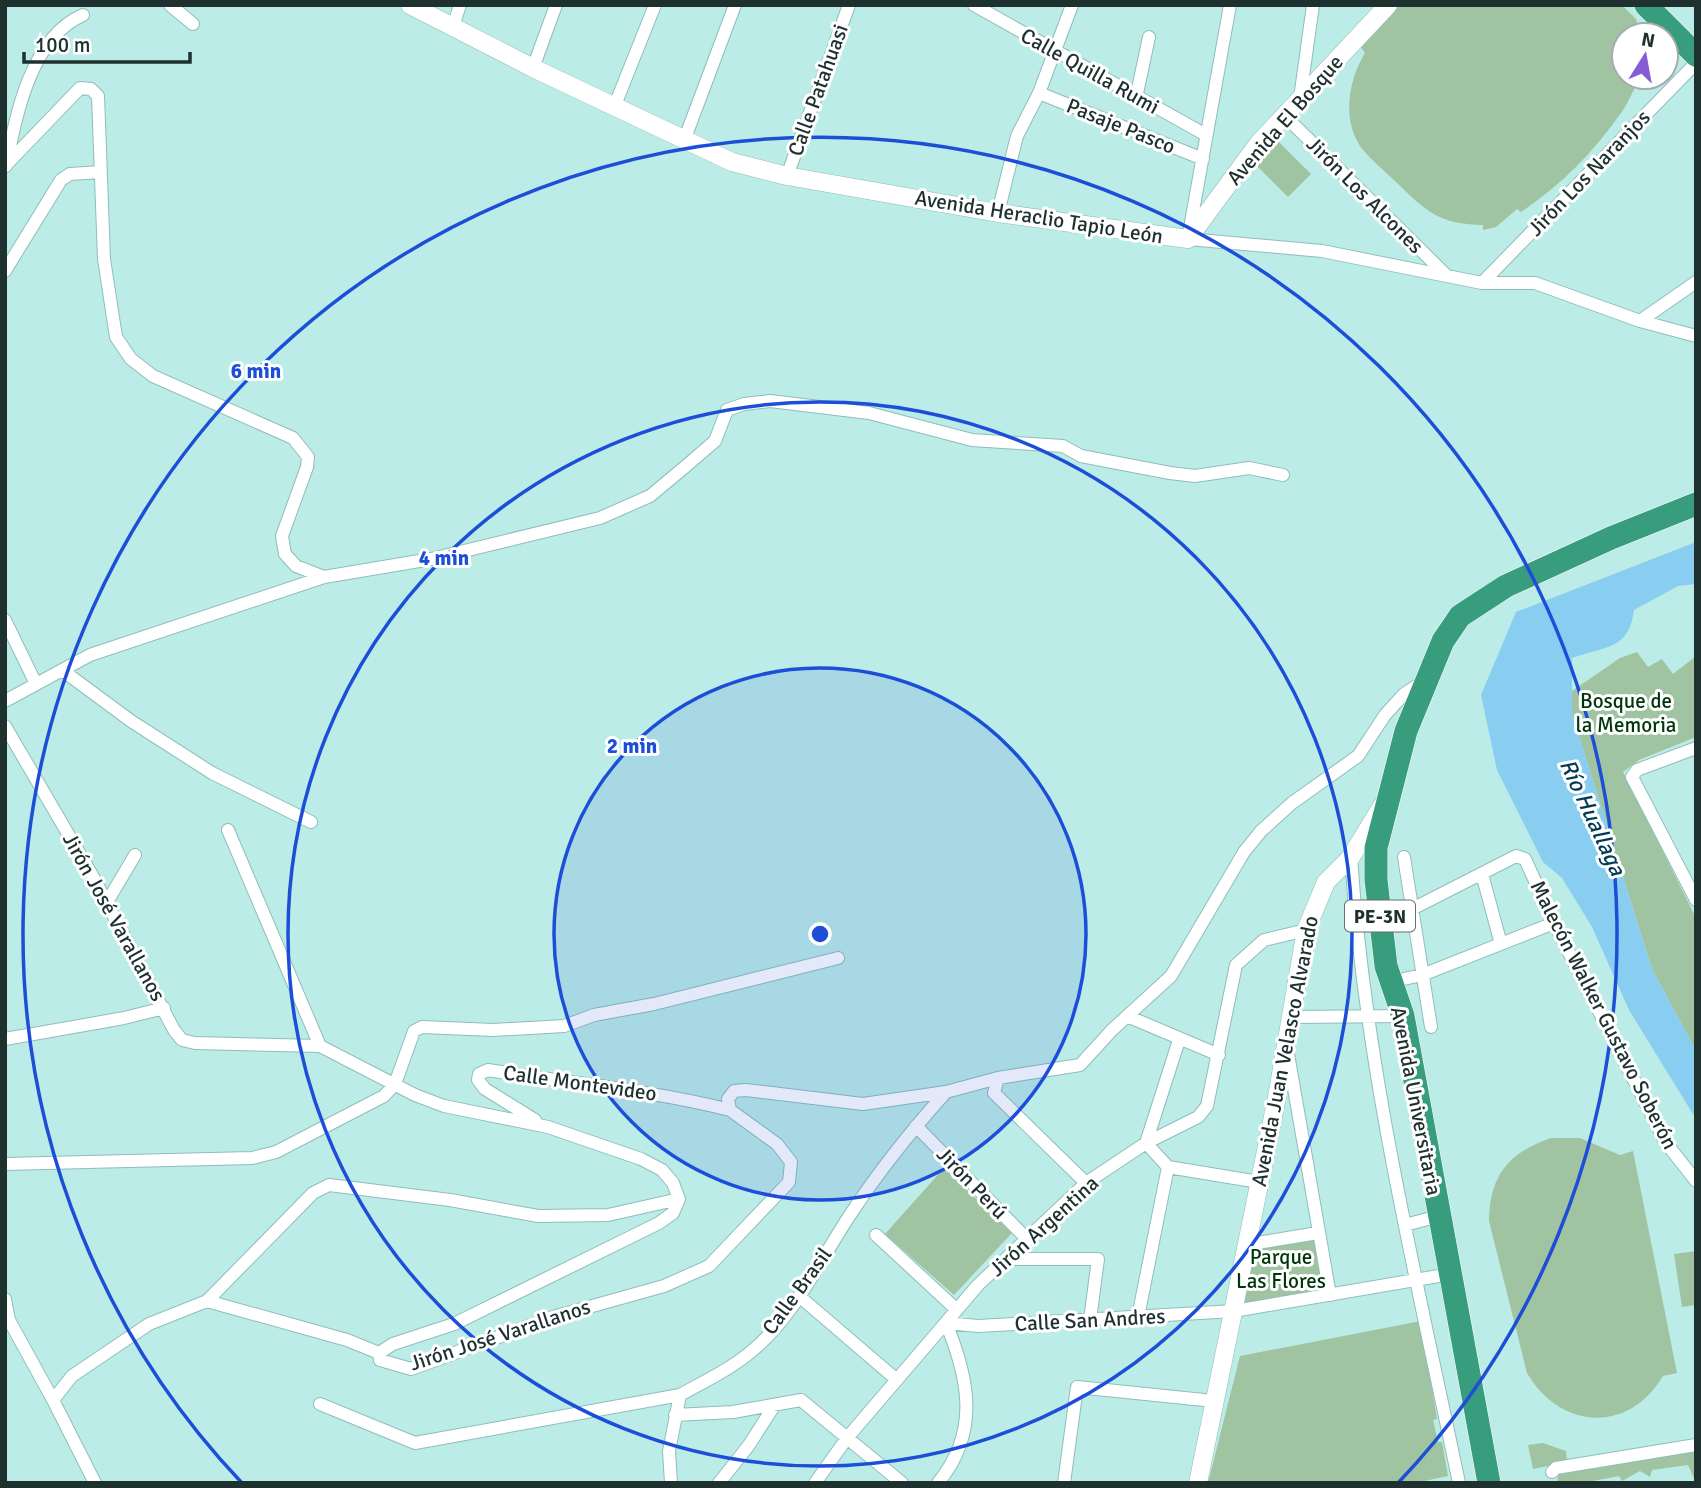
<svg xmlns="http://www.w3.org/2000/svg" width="1701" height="1488" font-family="Signika,sans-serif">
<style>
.green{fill:#a0c4a1}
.water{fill:#89cdf1}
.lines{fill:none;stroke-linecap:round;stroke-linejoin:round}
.street-casing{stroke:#8fbeb9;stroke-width:14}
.secondary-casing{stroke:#8fbeb9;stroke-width:19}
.highway-casing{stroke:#fff;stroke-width:24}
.street{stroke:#fff;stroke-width:12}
.secondary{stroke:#fff;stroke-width:18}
.highway{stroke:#389d7c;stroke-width:23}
.ring{fill:none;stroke:#1d4ed8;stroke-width:3.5}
.labels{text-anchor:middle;stroke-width:6;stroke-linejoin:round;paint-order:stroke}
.shield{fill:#fff;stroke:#626f6d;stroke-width:2}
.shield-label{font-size:19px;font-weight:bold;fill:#1e312f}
.street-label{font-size:21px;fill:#1e312f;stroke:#fff}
.park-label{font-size:21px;fill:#00370a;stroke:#fff}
.water-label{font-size:23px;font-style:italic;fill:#003b53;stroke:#fff}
.centre{fill:#1d4ed8;stroke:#fff;stroke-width:3.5}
.ring-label{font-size:21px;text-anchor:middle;font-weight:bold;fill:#1d4ed8;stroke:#fff;stroke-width:6;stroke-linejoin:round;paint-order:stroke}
</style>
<rect width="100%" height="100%" fill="#bcece7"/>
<path class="green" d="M1394 5H1622L1636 19 1641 35H1624V77H1643C1632 89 1630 101 1621 113 1593 153 1561 185 1521 212L1517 209 1496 227 1483 230V225C1438 224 1426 211 1395 181 1385 171 1372 161 1363 150 1341 122 1348 81 1365 53L1358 43Z
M1279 142 1311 174 1288 197 1256 165Z
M1637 652 1648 667 1662 659 1673 674 1696 656V737L1639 760 1623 772 1696 918V1051L1652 969 1572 714V691L1620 658Z
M1551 1138H1580L1620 1155 1633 1151 1677 1373 1663 1376C1629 1434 1560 1430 1527 1373L1489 1221C1490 1175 1508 1153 1551 1138Z
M944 1168 1012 1233 954 1295 885 1234Z
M1314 1235 1327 1289 1233 1307 1249 1248Z
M1696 1251V1305L1682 1307 1674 1254Z
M1421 1321 1437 1419 1433 1420 1438 1442H1442L1448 1476 1415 1483H1208L1240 1356Z
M1543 1443 1566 1451 1567 1462 1533 1469 1528 1445Z
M1696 1448V1483L1688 1465 1652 1470 1650 1477 1640 1471 1622 1481 1619 1476 1582 1483H1557L1559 1471Z"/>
<path class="water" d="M1696 542V584L1678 586 1634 610C1629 650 1606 646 1572 658V714L1652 969 1696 1051V1119L1629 1010 1592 927 1562 878 1543 862 1497 770 1481 695 1516 612Z"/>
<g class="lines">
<defs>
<path id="street" d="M170 5 193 24
M974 5 1206 135
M1230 5 1188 239 1322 251 1482 283H1535L1640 321 1696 336
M453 27 460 5
M533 68 556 5
M1039 93 1203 159
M1136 98 1149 37
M1300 98 1313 5
M615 105 655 5
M1284 115 1445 274
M685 138 735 5
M5 166 80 88 91 89 98 96 104 259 116 337 131 359 153 376 293 438 308 457 307 467 282 536 285 554 296 566 324 577 431 559 600 518 650 496 686 466 715 441 727 410 744 404 770 401 869 413 972 440 1063 446 1081 456 1170 473 1195 476 1249 468 1283 475
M6 166C16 115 31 37 83 15
M787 176 849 5
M998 213 1017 136 1039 93 1072 5
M5 271 61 180 70 174 101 172
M1482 283 1696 63
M1640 321 1696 282
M5 620 36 684
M62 670 131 721 212 773 311 822
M5 701 90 655 324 577
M5 726 92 875 174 1030 182 1040 195 1043 320 1046 415 1095 444 1106 548 1127 641 1159 662 1170 673 1183 679 1199 673 1213 659 1223 454 1324 393 1344 379 1353 380 1360 411 1369 553 1317 664 1286 709 1266 789 1182 791 1162 777 1144 730 1110 728 1099 734 1091 746 1090 863 1104 946 1092 998 1078 1080 1065 1112 1030 1171 976 1244 852 1261 831 1292 803 1358 756 1385 715 1404 694 1424 681
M1696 748 1637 770 1632 777 1696 900
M228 830 320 1046
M1351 857C1365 1068 1416 1276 1459 1483
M1404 857 1431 1027
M1482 874 1501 944
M107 902 135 855
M1412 909 1516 856 1525 859 1554 923 1666 1143 1696 1181
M1390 982 1422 975 1554 923
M1127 1016 1219 1055
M1291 1017 1403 1016
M5 1039 124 1018 164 1008
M1179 1040 1146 1143 1168 1167 1259 1182
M1288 1054 1330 1295
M998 1078 994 1093 1086 1183
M535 1120 485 1089 478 1080 479 1074 488 1070C568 1083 651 1090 730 1110
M916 1126 1028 1240
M5 1164 252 1158 276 1152 384 1096 395 1084 414 1031 422 1027 493 1030 564 1026 594 1015 654 1004 838 958
M1405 1225 1439 1216
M876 1235 957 1310
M1245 1245 1318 1233
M1007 1259H1098L1090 1320
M799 1296 897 1380
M5 1299 9 1320 53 1400
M207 1301 313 1193 329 1185 450 1200 538 1216 608 1215 679 1199
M1138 1317 1168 1167
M320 1404 415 1443 680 1395
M675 1415 733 1412 801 1400 902 1483
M1552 1472 1556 1468 1696 1445
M95 1483 53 1400 72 1376 149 1324 207 1301 347 1340 379 1353
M671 1483 669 1451 680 1395C705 1381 731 1369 753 1350 795 1315 820 1260 850 1215 879 1171 911 1131 946 1092
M719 1483 749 1445 774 1406
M815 1483 847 1438 978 1285 1086 1183 1146 1143 1198 1117 1207 1106 1236 965 1264 940 1306 930
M938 1483C980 1432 969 1379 946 1323L978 1326 1234 1311 1450 1274
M1064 1483 1077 1387 1204 1400"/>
<path id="secondary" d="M410 5 533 68 732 162 787 176 998 213 1188 239 1258 144 1388 5
M1198 1483 1277 1097 1306 930 1326 882 1351 857 1382 806"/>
<path id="highway" d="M1646 5 1696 55
M1489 1483 1403 1016 1386 966 1376 880V848L1406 731 1443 641 1460 616 1506 586 1611 538 1696 504"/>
</defs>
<use href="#street" class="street-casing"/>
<use href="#secondary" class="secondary-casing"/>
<use href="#highway" class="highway-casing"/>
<use href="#street" class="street"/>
<use href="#secondary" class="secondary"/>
<use href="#highway" class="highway"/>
</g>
<circle cx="820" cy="934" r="266" fill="#1d4ed8" fill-opacity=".12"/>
<g class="ring">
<circle cx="820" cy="934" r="266"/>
<circle cx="820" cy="934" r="532"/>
<path d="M242 1483A797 797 0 1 1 1398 1483"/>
</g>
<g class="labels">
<rect class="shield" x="1345" y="900.5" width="70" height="31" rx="5"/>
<g class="shield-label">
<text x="1380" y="923">PE-3N</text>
</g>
<g class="street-label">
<text transform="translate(1090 71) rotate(29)" y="7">Calle Quilla Rumi</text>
<text transform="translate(818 90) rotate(-70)" y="7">Calle Patahuasi</text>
<text transform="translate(1285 120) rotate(-49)" y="7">Avenida El Bosque</text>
<text transform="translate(1121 126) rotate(22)" y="7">Pasaje Pasco</text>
<text transform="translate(1589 173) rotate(-46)" y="7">Jirón Los Naranjos</text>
<text transform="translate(1365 195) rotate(45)" y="7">Jirón Los Alcones</text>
<text transform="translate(1039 217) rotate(9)" y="7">Avenida Heraclio Tapio León</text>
<text transform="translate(114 917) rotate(61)" y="7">Jirón José Varallanos</text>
<text transform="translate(1604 1015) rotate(63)" y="7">Malecón Walker Gustavo Soberón</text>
<text transform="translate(1285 1051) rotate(-79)" y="7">Avenida Juan Velasco Alvarado</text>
<text transform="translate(580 1083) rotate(8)" y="7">Calle Montevideo</text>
<text transform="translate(1416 1101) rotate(79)" y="7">Avenida Universitaria</text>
<text transform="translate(972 1183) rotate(46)" y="7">Jirón Perú</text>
<text transform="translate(1044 1226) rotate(-42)" y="7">Jirón Argentina</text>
<text transform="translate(797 1291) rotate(-54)" y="7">Calle Brasil</text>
<text transform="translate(1090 1320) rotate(-3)" y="7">Calle San Andres</text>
<text transform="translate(500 1335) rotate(-18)" y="7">Jirón José Varallanos</text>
</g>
<g class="park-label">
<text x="1626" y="708">Bosque de<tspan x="1626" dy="24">la Memoria</tspan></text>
<text x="1281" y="1264">Parque<tspan x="1281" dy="24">Las Flores</tspan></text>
</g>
<g class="water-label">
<text transform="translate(1593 817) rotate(65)" y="8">Río Huallaga</text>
</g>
</g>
<circle cx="820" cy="934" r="10" class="centre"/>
<g class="ring-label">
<text x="256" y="378">6 min</text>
<text x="444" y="565">4 min</text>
<text x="632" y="753">2 min</text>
</g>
<rect width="1701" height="1488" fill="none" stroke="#1e312f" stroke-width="14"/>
<g transform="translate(1645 56) rotate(11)"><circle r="33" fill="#ffffff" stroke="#a5adac" stroke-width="2"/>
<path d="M0-5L12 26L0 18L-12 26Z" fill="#865cd6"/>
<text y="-10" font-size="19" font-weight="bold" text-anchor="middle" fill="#1e312f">N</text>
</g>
<path d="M24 52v10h166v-10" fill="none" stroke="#1e312f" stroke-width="3.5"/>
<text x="35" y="52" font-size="21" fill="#1e312f" stroke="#ffffff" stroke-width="5" paint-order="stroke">100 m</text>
</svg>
